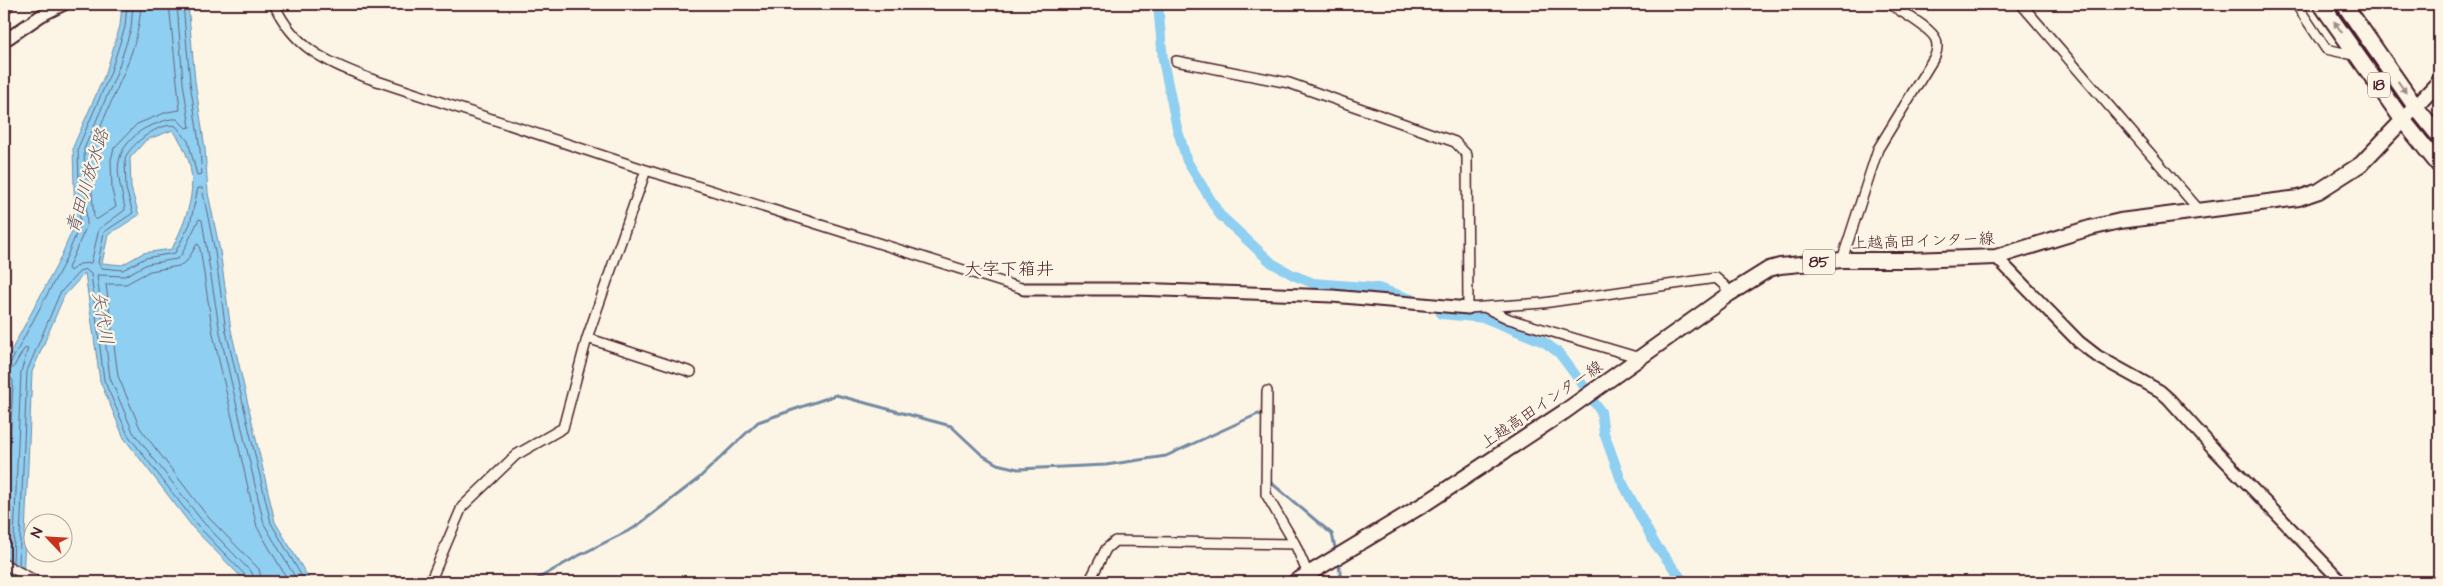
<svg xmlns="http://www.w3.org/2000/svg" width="2443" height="586" font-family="'Architects Daughter','Klee One',sans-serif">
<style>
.water{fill:#8fcff1;stroke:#7389a2;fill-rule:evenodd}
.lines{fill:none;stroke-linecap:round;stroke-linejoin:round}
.shore{stroke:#66657a;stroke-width:1}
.stream{stroke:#7389a2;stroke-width:3}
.canal{stroke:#8fcff1;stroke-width:10}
.street-casing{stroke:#4a1f2b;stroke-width:12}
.secondary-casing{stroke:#4a1f2b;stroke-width:15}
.primary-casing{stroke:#4a1f2b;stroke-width:18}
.highway-casing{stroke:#4a1f2b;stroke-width:19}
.street{stroke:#fcf5e5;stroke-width:9}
.secondary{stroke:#fcf5e5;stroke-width:11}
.primary{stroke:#fcf5e5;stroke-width:14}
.highway{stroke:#fcf5e5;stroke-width:15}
.oneway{fill:#a38a88}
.labels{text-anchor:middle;stroke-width:4.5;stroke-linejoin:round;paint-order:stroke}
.shield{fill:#fcf5e5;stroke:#7f5f63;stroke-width:1}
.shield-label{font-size:15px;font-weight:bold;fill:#4a1f2b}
.street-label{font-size:16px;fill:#4a1f2b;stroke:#fcf5e5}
.water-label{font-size:18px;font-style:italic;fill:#5f5466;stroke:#fcf5e5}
.neighbourhood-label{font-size:18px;fill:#4a1f2b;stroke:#fcf5e5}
</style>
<rect width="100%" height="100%" fill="#fcf5e5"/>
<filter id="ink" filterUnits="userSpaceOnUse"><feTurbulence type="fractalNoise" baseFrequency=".02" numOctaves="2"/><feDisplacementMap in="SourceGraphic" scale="10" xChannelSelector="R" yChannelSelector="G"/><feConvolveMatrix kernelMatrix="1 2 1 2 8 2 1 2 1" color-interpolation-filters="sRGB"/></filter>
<g filter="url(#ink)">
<path class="water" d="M122 4H188L195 81 205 149 208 193 220 251 231 330 275 522 311 582H246L194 529 124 438 100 381 85 273 64 296 32 372 23 582H4L5 362 59 261 75 224 73 147 106 72 120 26ZM173 130C203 172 193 206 172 249L143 253 122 265 102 263 108 235 139 215 131 188 130 158 146 140Z"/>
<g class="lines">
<path class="shore" d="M133 4 131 29 116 75 84 149 87 225 68 268 70 271 80 264 91 263 99 229 125 210C122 186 110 164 128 143 135 135 140 130 150 126 159 123 168 118 177 119L186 128 190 127 183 83 177 4
M141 4C139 57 108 99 93 149 88 162 93 201 94 218L96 220 116 207 112 190 111 160 114 148 137 124 167 112 180 110 169 4
M183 4 190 82 200 150 202 174 197 175 188 141 176 126C160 121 131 144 125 158L126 189 133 213 104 232 98 263 102 268 123 270 145 258 175 253 190 224 198 188H202L215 252 226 331 271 523 305 582
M4 365 11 362 64 263 80 225 78 148 110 74 125 27 127 4
M4 371 13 368 24 349 28 348 21 372 13 562
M4 379 11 378 13 381 5 559
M19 565 27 371 60 293 80 271 85 269 91 274 104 380 128 435 198 526 247 577 249 582
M255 582 252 573 203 522 133 432 110 378 97 275 125 276 147 264 177 259 182 254 199 219 202 220 220 333 264 524 298 582
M262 582 259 569 208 517 140 428 118 376 106 284H126L150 271 179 266 187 261 197 244 199 245 201 254 213 334 257 527 289 582"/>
<path class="stream" d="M1269 481 1332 534 1336 552
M1338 561 1342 582
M532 582 576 557 634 528 698 479 758 422 836 395 951 426 982 455 997 464 1018 469 1106 465 1166 456 1258 414 1266 416"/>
<path class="canal" d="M1158 4 1163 60 1177 128 1187 161 1220 215 1272 263 1293 275 1313 283 1378 288 1414 300
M1441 314 1485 318 1544 342 1559 353 1583 385
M1592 399 1601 412 1604 433 1621 480 1655 544 1684 582"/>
<defs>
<path id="street" d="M274 4C294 48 325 61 368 78L646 170 1024 289
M2021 4 2200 211
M2296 4 2326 49 2358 56
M4 12 9 4
M1176 61 1289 83 1455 142 1467 155 1468 308 1543 303 1716 278 1725 286 1729 294
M1842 260 1878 149 1935 56C1937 51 1938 46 1936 40 1932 28 1901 12 1890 4
M1484 307 1509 319 1640 358
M587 338 691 372
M1267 391 1266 494 1295 544 1308 574
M4 564 38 582
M421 582 431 580 462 507 516 455 563 428 587 338 646 170
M1089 582 1106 549 1115 541 1295 544"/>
<path id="secondary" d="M4 41 42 15 64 4
M1996 257 2079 342 2097 356 2160 391 2169 399 2213 448 2342 582
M1024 289H1134L1332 296 1468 308"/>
<path id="primary" d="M1295 582 1426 503 1564 412 1729 294 1769 269 1780 266 1842 260H1911L1996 257 2090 228 2120 221 2299 198 2319 191 2361 164 2439 82"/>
<path id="highway" d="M2321 4 2402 119 2439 165
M2344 4 2415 106 2439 136"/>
</defs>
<use href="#street" class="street-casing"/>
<use href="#secondary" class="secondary-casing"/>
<use href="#primary" class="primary-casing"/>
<use href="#highway" class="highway-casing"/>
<use href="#street" class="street"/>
<use href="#secondary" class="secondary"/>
<use href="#primary" class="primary"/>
<use href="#highway" class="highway"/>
</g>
<defs><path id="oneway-solid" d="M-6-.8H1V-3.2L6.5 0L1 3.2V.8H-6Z" transform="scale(1.25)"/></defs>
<g class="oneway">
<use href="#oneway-solid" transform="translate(2338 27) rotate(-125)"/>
<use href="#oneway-solid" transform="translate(2402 87) rotate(55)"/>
</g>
</g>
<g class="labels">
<g class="shield">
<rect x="2368" y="72.5" width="22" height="25" rx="4"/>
<rect x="1803" y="249.5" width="32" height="25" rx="4"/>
</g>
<g class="shield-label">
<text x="2379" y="90">18</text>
<text x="1819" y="267">85</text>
</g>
<g class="street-label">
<text transform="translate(1923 240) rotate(-2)" y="6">上越高田インター線</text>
<text transform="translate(1541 404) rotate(-34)" y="6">上越高田インター線</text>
</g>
<g class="water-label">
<text transform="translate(87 181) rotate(-73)" y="6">青田川放水路</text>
<text transform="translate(103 318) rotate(81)" y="6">矢代川</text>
</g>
<g class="neighbourhood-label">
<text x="1009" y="275">大字下箱井</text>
</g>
</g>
<rect width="2443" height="586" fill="none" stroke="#fcf5e5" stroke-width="20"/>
<rect x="10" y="10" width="2423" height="566" fill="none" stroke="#4a1f2b" stroke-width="2" filter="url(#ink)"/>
<g transform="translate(48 538) rotate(295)"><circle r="24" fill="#fcf5e5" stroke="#b59f9b"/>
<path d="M0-4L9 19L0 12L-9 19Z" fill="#c8321e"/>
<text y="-8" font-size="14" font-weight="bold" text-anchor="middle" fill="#4a1f2b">N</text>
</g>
</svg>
